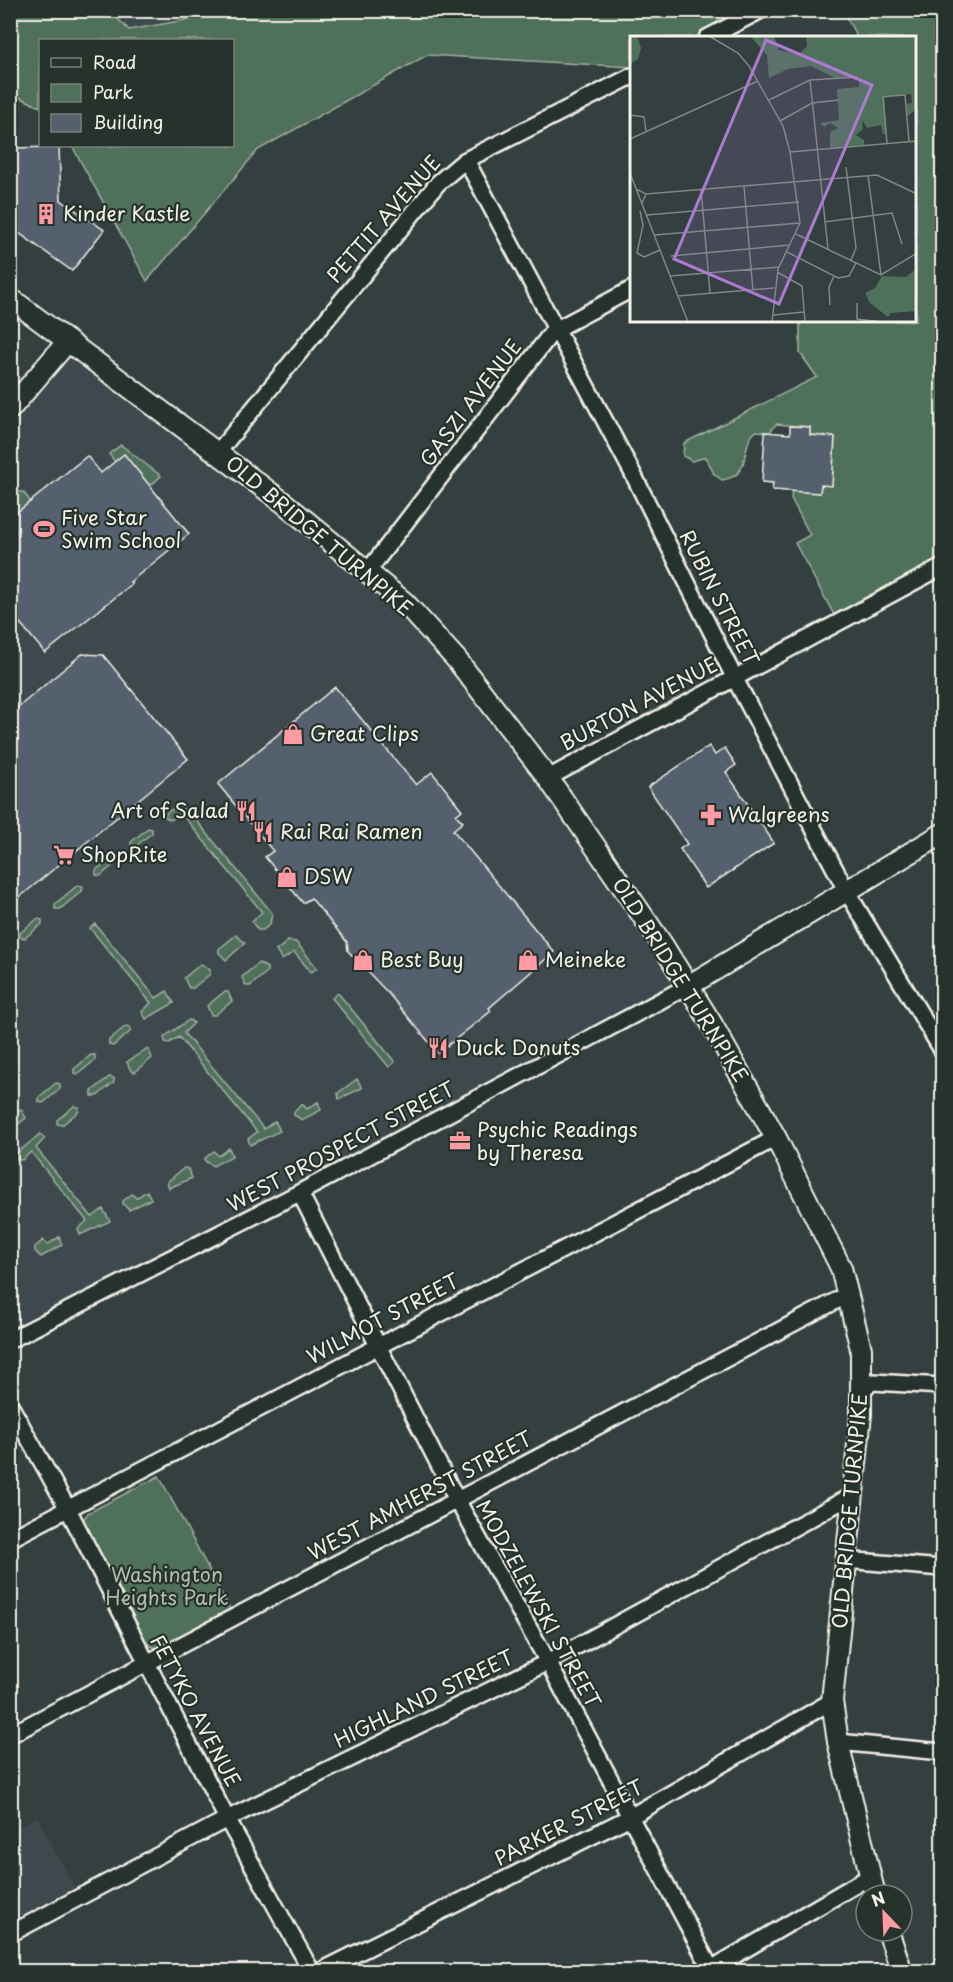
<svg xmlns="http://www.w3.org/2000/svg" width="953" height="1982" font-family="'Playpen Sans',sans-serif">
<style>
.built{fill:#3e4a4e}
.green{fill:#4f705a;stroke:#a2b0a1;stroke-width:1.5}
.building{fill:#55606e;stroke:#f4f1e8;stroke-width:1.5}
.lines{fill:none;stroke-linecap:round;stroke-linejoin:round}
.minor-casing{stroke:#f4f1e8;stroke-width:20}
.tertiary-casing{stroke:#f4f1e8;stroke-width:24}
.minor{stroke:#26332d;stroke-width:15}
.tertiary{stroke:#26332d;stroke-width:20}
.labels{text-anchor:middle;stroke-width:4.5;stroke-linejoin:round;paint-order:stroke}
.poi-label{font-size:20px;fill:#f4f1e8;stroke:#26332d;text-anchor:start}
.street-label{font-size:20px;fill:#f4f1e8;stroke:#26332d}
.park-label{font-size:20px;fill:#b2bdaf;stroke:#26332d}
.inset-road{fill:none;stroke:#818783;stroke-width:1.5}
.view{fill:#ab7bcf;fill-opacity:0.15;stroke:#ab7bcf;stroke-width:3}
.inset-edge{fill:none;stroke:#f4f1e8;stroke-width:3}
</style>
<rect width="100%" height="100%" fill="#344040"/>
<filter id="ink" filterUnits="userSpaceOnUse"><feTurbulence type="fractalNoise" baseFrequency=".0167" numOctaves="2"/><feDisplacementMap in="SourceGraphic" scale="12" xChannelSelector="R" yChannelSelector="G"/><feConvolveMatrix kernelMatrix="1 2 1 2 8 2 1 2 1" color-interpolation-filters="sRGB"/></filter>
<g filter="url(#ink)">
<path class="built" d="M110 11H242L129 30Z
M68 341 218 452 457 660 688 986 11 1340V409Z
M37 1817 80 1898 11 1934V1831Z"/>
<path class="green" d="M242 10 760 11 708 37 632 38V67L427 55 258 150 147 281 72 146H232V40H40V107L11 93V11H110L129 30Z
M843 11H942V567L838 622 795 543 810 535 791 498 792 491 820 493 821 485H832L835 437 810 435V427L776 424 770 432 756 431C738 447 754 475 722 480L714 474 706 457 692 461 683 456 684 443 817 377 800 353V321H916V38L857 37Z
M121 445 161 476 150 486 115 462 109 454Z
M17 492H23L31 502 11 518V500Z
M177 806 188 810 272 913 270 924 263 930H258L252 922 262 912 181 813 171 820 165 817 166 813Z
M148 828 152 829V833L135 847 131 846V842Z
M113 857H117V862L100 876 96 875V870Z
M78 885 83 886 82 891 60 909H55V904Z
M37 919 42 920V924L25 938 20 937V933Z
M95 924 156 998 167 991 174 1003 146 1019 142 1012 151 1003 90 928Z
M236 935 245 943 226 960 219 953V949Z
M288 941 296 942 317 968 311 972 294 952 282 960 276 951Z
M259 963 267 968V972L250 986H246L242 977Z
M201 964 210 970V974L193 988H189L184 978Z
M224 992H228L232 1001 215 1015H211L207 1006Z
M338 993 395 1062 389 1067 332 998Z
M189 1020 194 1023 184 1033 264 1129 275 1121 280 1131 250 1145 248 1139 257 1132 179 1037 169 1043 165 1042 164 1037Z
M126 1026 130 1027V1032L113 1046 109 1045V1040Z
M145 1050H149L152 1058 135 1072 131 1071 127 1062Z
M91 1055H95V1060L78 1074 74 1073V1069Z
M109 1077 114 1078V1082L97 1096H92V1091Z
M357 1079 362 1088 339 1099 338 1093Z
M56 1083 60 1084V1089L43 1103 39 1102V1097Z
M318 1102 321 1110 302 1120 294 1115V1112L302 1104 307 1109Z
M74 1106 79 1107V1111L62 1125 57 1124V1120Z
M21 1109 26 1118 11 1130V1116Z
M40 1134 45 1138 36 1148 92 1217 103 1209 110 1221 80 1235 78 1229 87 1221 31 1152 22 1160 17 1159 16 1154Z
M229 1148 232 1156 213 1166 205 1161V1158L214 1151 218 1156Z
M184 1168 188 1169 192 1178 169 1188 167 1182Z
M147 1191 151 1199 129 1210 123 1204V1201L132 1194 136 1198Z
M59 1237 62 1245 41 1257 35 1251V1247L43 1240 47 1245Z
M159 1476 230 1609 157 1648 147 1645 82 1521 88 1513Z"/>
<path class="building" d="M59 147 61 200 104 230 72 271 12 228 10 148Z
M790 426 810 427V435L835 437 832 486 821 485 820 493 772 490 773 483 762 482 765 432 790 434Z
M124 454 189 534 130 582 132 584 45 653 10 611V518L87 456 101 473Z
M82 654 103 655 188 759 10 905V714Z
M335 687 416 785 432 772 462 810 456 815 463 822 453 830 554 952 489 1008 491 1011 438 1053 388 993 348 951 347 942 311 898 303 903 265 857 273 851 218 784Z
M709 746 715 755 725 748 736 765 726 772 774 843 706 888 680 849 687 844 648 787Z"/>
<g class="lines">
<defs>
<path id="minor" d="M707 38 761 10
M466 160 631 470 734 677 846 890 942 1050
M218 452 438 183 464 161 632 76
M368 571 553 331 632 289
M548 778 942 567
M300 1193 458 1502 548 1662 711 1969
M10 1340 297 1194 688 986
M862 1389 873 1382 942 1386
M10 1405 68 1509 227 1819 312 1972
M10 1539 776 1138
M845 1560 942 1568
M10 1735 849 1294
M838 1742 942 1752
M10 1934 227 1819 548 1662 853 1495
M319 1972 630 1817 832 1701
M706 1972 869 1877"/>
<path id="tertiary" d="M10 298 284 503 405 603 457 660 548 778 662 944 710 1021 776 1138 841 1268 861 1349V1414L832 1701 838 1742 875 1895
M10 409 68 341
M688 986 942 834
M888 1931 902 1972"/>
</defs>
<use href="#minor" class="minor-casing"/>
<use href="#tertiary" class="tertiary-casing"/>
<use href="#minor" class="minor"/>
<use href="#tertiary" class="tertiary"/>
</g>
</g>
<defs>
<symbol id="building-bare" viewBox="-9 -9 18 18"><path d="M-4-6H4V6H1V3H-1V6H-4ZM-2.5-4.3h1.7v1.8h-1.7ZM.8-4.3h1.7v1.8H.8ZM-2.5-1h1.7V.8h-1.7ZM.8-1h1.7V.8H.8Z" fill="#ff9aa2" stroke="#26332d" stroke-width="2.5" paint-order="stroke"/></symbol>
<symbol id="stadium-bare" viewBox="-9 -9 18 18"><path d="M0-5a6.5 5 0 1 0 0 10a6.5 5 0 1 0 0-10ZM-3.5-1.8h7v3.6h-7Z" fill="#ff9aa2" stroke="#26332d" stroke-width="2.5" paint-order="stroke"/></symbol>
<symbol id="shop-bare" viewBox="-9 -9 18 18"><path d="M-5-2.5h2.3a2.7 3.5 0 0 1 5.4 0H5L5.5 6h-11ZM-1.5-2.5h3a1.5 2.3 0 0 0-3 0Z" fill="#ff9aa2" stroke="#26332d" stroke-width="2.5" paint-order="stroke"/></symbol>
<symbol id="restaurant-bare" viewBox="-9 -9 18 18"><path d="M-5-6h1v4h1v-4h1v4h1v-4h1v5L-1.5 .5V6h-2V.5L-5-1ZM5-6V6H3V1.5H1.5Q1.5-4 5-6Z" fill="#ff9aa2" stroke="#26332d" stroke-width="2.5" paint-order="stroke"/></symbol>
<symbol id="pharmacy-bare" viewBox="-9 -9 18 18"><path d="M-2-6h4v4h4v4h-4v4h-4v-4h-4v-4h4Z" fill="#ff9aa2" stroke="#26332d" stroke-width="2.5" paint-order="stroke"/></symbol>
<symbol id="supermarket-bare" viewBox="-9 -9 18 18"><path d="M-6-5.5h2.5l.6 2H6L4.5 2H-2.5L-4.4-4H-6ZM-1.5 3.2a1.3 1.3 0 1 0 .1 0ZM3 3.2a1.3 1.3 0 1 0 .1 0Z" fill="#ff9aa2" stroke="#26332d" stroke-width="2.5" paint-order="stroke"/></symbol>
<symbol id="office-bare" viewBox="-9 -9 18 18"><path d="M-6-3h4V-5.5h4V-3h4V5H-6ZM-1-4.5V-3h2v-1.5ZM-6 0V1H6V0Z" fill="#ff9aa2" stroke="#26332d" stroke-width="2.5" paint-order="stroke"/></symbol>
</defs>
<g fill-rule="evenodd">
<use href="#building-bare" x="31" y="199" width="30" height="30"/>
<use href="#stadium-bare" x="29" y="514" width="30" height="30"/>
<use href="#shop-bare" x="278" y="719" width="30" height="30"/>
<use href="#restaurant-bare" x="231" y="796" width="30" height="30"/>
<use href="#pharmacy-bare" x="696" y="800" width="30" height="30"/>
<use href="#restaurant-bare" x="248" y="817" width="30" height="30"/>
<use href="#supermarket-bare" x="49" y="840" width="30" height="30"/>
<use href="#shop-bare" x="272" y="862" width="30" height="30"/>
<use href="#shop-bare" x="348" y="945" width="30" height="30"/>
<use href="#shop-bare" x="513" y="945" width="30" height="30"/>
<use href="#restaurant-bare" x="423" y="1033" width="30" height="30"/>
<use href="#office-bare" x="445" y="1126" width="30" height="30"/>
</g>
<g class="labels">
<g class="poi-label">
<text x="63" y="221">Kinder Kastle</text>
<text x="61" y="525">Five Star<tspan x="61" dy="23">Swim School</tspan></text>
<text x="310" y="741">Great Clips</text>
<text x="229" y="818" text-anchor="end">Art of Salad</text>
<text x="728" y="822">Walgreens</text>
<text x="280" y="839">Rai Rai Ramen</text>
<text x="81" y="862">ShopRite</text>
<text x="304" y="884">DSW</text>
<text x="380" y="967">Best Buy</text>
<text x="545" y="967">Meineke</text>
<text x="455" y="1055">Duck Donuts</text>
<text x="477" y="1137">Psychic Readings<tspan x="477" dy="23">by Theresa</tspan></text>
</g>
<g class="street-label">
<text transform="translate(384 219) rotate(-49)" y="7">PETTIT AVENUE</text>
<text transform="translate(471 403) rotate(-53)" y="7">GASZI AVENUE</text>
<text transform="translate(319 536) rotate(40)" y="7">OLD BRIDGE TURNPIKE</text>
<text transform="translate(719 598) rotate(63)" y="7">RUBIN STREET</text>
<text transform="translate(639 704) rotate(-28)" y="7">BURTON AVENUE</text>
<text transform="translate(680 980) rotate(58)" y="7">OLD BRIDGE TURNPIKE</text>
<text transform="translate(341 1147) rotate(-28)" y="7">WEST PROSPECT STREET</text>
<text transform="translate(383 1319) rotate(-28)" y="7">WILMOT STREET</text>
<text transform="translate(420 1496) rotate(-28)" y="7">WEST AMHERST STREET</text>
<text transform="translate(850 1511) rotate(-85)" y="7">OLD BRIDGE TURNPIKE</text>
<text transform="translate(538 1604) rotate(61)" y="7">MODZELEWSKI STREET</text>
<text transform="translate(424 1699) rotate(-26)" y="7">HIGHLAND STREET</text>
<text transform="translate(195 1711) rotate(62)" y="7">FETYKO AVENUE</text>
<text transform="translate(569 1823) rotate(-27)" y="7">PARKER STREET</text>
</g>
<g class="park-label">
<text x="167" y="1582">Washington<tspan x="167" dy="23">Heights Park</tspan></text>
</g>
</g>
<g transform="translate(630 36)">
<rect width="286" height="286" fill="#344040"/>
<path d="M0 0H7L11 12 8 23 0 28ZM120 0H144L149 14 169 18 177 10 176 0H286V74L277 80 276 68 282 67 281 58 254 61 257 98H253L251 89 237 92 232 84 233 93 226 99 234 104V109L200 112V96L208 92 200 87 194 91 190 87 209 84 207 53 229 51V41L205 42 181 30 158 33 139 42 137 19ZM286 233V275L261 277 258 281 240 267 235 257 245 252 252 240 276 241Z" fill="#4f705a"/>
<path class="inset-road" d="M79 0 108 17 119 30 153 90 160 116 170 187 148 233 142 286M180 44 198 213M139 64 180 44 228 41M0 79 14 81 16 95M150 85 182 67 209 64M0 103 128 45M257 107 253 61 261 60 275 59 279 105M160 116 287 105M216 131 226 212 221 224M0 137 58 286M238 139 251 239M114 150 123 255M6 153 16 158 12 167M71 153 80 257M16 158 247 139 287 158M10 175 13 189 7 217 14 221 30 214M17 179 169 166M194 186 262 177 272 208M166 198 251 239 287 217M24 199 170 187M157 216 208 242 219 240 226 227M41 220 160 209M147 236 172 250 175 286M40 240 149 231M48 260 144 252M227 267V283L252 286M200 269 199 251 204 240M143 279 174 276"/>
<path class="view" d="M136 4 242 49 149 268 44 223Z"/>
<rect width="286" height="286" class="inset-edge"/>
</g>
<rect width="953" height="1982" fill="none" stroke="#26332d" stroke-width="36"/>
<rect x="18" y="18" width="917" height="1946" fill="none" stroke="#f4f1e8" stroke-width="2" filter="url(#ink)"/>
<rect x="39" y="39" width="195" height="108" fill="#26332d" stroke="#787f78" stroke-width="1.5"/>
<rect x="51" y="58" width="30" height="9" fill="#26332d" stroke="#787f78" stroke-width="1.5"/>
<text x="93" y="69" font-size="18" fill="#f4f1e8">Road</text>
<rect x="51" y="84" width="30" height="18" fill="#4f705a" stroke="#787f78" stroke-width="1.5"/>
<text x="93" y="99" font-size="18" fill="#f4f1e8">Park</text>
<rect x="51" y="114" width="30" height="18" fill="#55606e" stroke="#787f78" stroke-width="1.5"/>
<text x="93" y="129" font-size="18" fill="#f4f1e8">Building</text>
<g transform="translate(884 1913) rotate(337)"><circle r="28" fill="#26332d" stroke="#787f78" stroke-width="1.5"/>
<path d="M0-4.5L10 22L0 15L-10 22Z" fill="#ff9aa2"/>
<text y="-9" font-size="16" font-weight="bold" text-anchor="middle" fill="#f4f1e8">N</text>
</g>
</svg>
